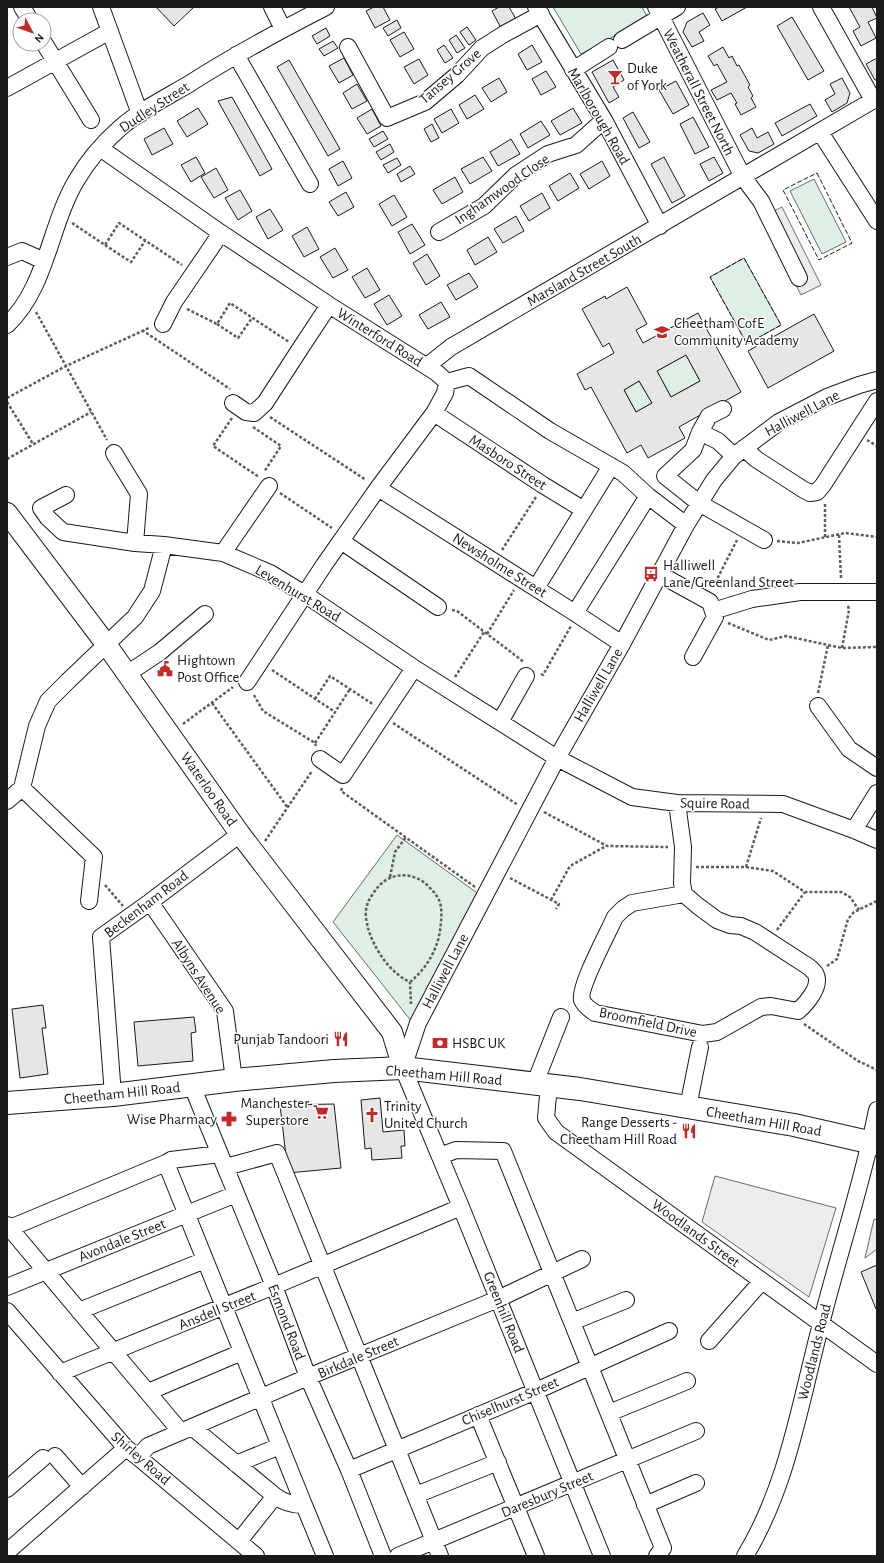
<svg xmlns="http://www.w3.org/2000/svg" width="884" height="1563" font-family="'Alegreya Sans',sans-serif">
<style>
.green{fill:#e0efe3;stroke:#6a6a6a}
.parking{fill:#ededed;stroke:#6a6a6a}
.building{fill:#e6e6e6;stroke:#1a1a1a;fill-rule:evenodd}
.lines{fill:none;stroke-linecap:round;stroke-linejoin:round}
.minor-casing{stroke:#1a1a1a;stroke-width:18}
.major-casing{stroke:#1a1a1a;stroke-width:22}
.highway-casing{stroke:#1a1a1a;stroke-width:24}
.path{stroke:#5f5f5f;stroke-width:2.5;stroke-dasharray:3 2;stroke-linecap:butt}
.minor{stroke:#fff;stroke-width:16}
.major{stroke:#fff;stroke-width:20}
.highway{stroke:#fff;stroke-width:22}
.fence{stroke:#1a1a1a;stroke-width:1;stroke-dasharray:5 2;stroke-linecap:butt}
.labels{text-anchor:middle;stroke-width:3;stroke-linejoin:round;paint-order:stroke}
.poi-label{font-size:15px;fill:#1a1a1a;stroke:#fff;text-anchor:start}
.street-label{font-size:15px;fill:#1a1a1a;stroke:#fff}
</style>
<rect width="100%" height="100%" fill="#fff"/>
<path class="green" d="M553 7H642L648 18 581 54Z
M814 179 846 242 822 254 790 191Z
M744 258 781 325 747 344 710 277Z
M686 355 700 381 671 397 657 371Z
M639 381 652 403 636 412 624 390Z
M397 835 480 895 412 1022 333 922Z"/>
<path class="parking" d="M755 204 774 211 782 207 821 285 801 295Z
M715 1176 836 1208 809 1297 702 1222Z
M874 1219 877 1220V1249L865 1258Z"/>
<path class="building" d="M156 7H194L174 26Z
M374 7H383L390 20 375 28 366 11Z
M499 7H509L516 19 501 28 492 11Z
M719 7H747L722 21 715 9Z
M849 7H872L877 18 868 22 876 38 861 46 853 31 860 27Z
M703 13 710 25 699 32 704 41 692 47 683 32 687 22Z
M792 17 824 71 808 80 777 26Z
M397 20 401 28 388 36 383 28Z
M467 27 476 40 469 45 460 32Z
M326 28 330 36 317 44 312 36Z
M404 32 414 49 400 57 390 40Z
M456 35 465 48 457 53 449 40Z
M333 41 338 48 324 56 319 49Z
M444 45 453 58 445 63 437 50Z
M532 45 542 62 527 70 518 54Z
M723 47 729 58 732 56 737 66 739 65 750 85 748 87 753 96 751 98 756 107 741 115 735 104 737 103 731 93 717 100 711 90 727 82 717 64 714 66 708 56Z
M344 58 353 75 339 83 329 66Z
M877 58V80H875L866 64Z
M419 59 428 75 414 84 404 67Z
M289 60 340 149 328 156 277 67Z
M613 60 624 80 613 87 619 97 609 103 592 72Z
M546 71 556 87 541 95 532 79Z
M499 78 507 92 491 102 482 88Z
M842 78 850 93 847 103 832 112 825 100 835 94 830 84Z
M676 81 689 105 673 114 659 90Z
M357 84 367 101 352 109 343 93Z
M475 95 484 109 467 119 459 105Z
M232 97 272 169 260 176 218 101Z
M810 104 817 116 782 136 775 123Z
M198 108 208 124 187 137 177 121Z
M573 108 582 123 560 135 551 121Z
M372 109 381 126 367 134 357 118Z
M451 109 459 123 442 133 434 119Z
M633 112 650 142 639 148 623 118Z
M693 117 709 147 695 154 680 124Z
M541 121 550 135 528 148 520 134Z
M432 124 439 138 431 142 424 129Z
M164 128 173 144 152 155 144 139Z
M752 128 757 138 768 132 774 144 758 153 749 151 740 135Z
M383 131 388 139 374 147 369 139Z
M511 139 520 154 498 166 490 152Z
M390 144 394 152 381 160 376 152Z
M196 157 205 173 191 182 181 165Z
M483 157 492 171 470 184 461 169Z
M664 157 685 196 672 203 651 164Z
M714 157 723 173 709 181 700 164Z
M397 158 401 165 388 173 383 165Z
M343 161 352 178 338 186 329 169Z
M602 161 610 176 589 189 580 174Z
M410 166 415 174 401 182 397 174Z
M216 168 228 190 214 198 201 177Z
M570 173 579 188 558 201 549 186Z
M455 177 463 192 442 204 433 190Z
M240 190 252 211 238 220 225 198Z
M346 192 354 207 338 216 329 202Z
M542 193 550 208 529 221 520 206Z
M394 195 407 217 392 226 379 204Z
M270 209 283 230 268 239 256 217Z
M516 216 524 231 503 243 494 229Z
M412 224 425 245 410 254 398 232Z
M307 227 319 249 304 257 292 236Z
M488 237 497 252 475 265 467 250Z
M335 248 348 270 333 278 320 257Z
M427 254 440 276 426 285 413 263Z
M367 268 380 290 365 298 352 277Z
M469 273 478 287 456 300 447 285Z
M627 287 647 324 636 330 643 343 698 313 741 392 679 427 685 438 648 458 641 445 627 453 591 387 585 390 577 374 614 353 609 343 603 347 582 309 605 296 606 299ZM686 355 700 381 671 397 657 371ZM639 381 652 403 636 412 624 390Z
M389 295 402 316 387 325 374 304Z
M441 302 450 317 428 329 419 315Z
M814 314 834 351 768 388 748 351Z
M43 1005 46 1028H42L48 1074 20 1078 12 1009Z
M194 1017 196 1032 191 1033 193 1061 138 1066 134 1022Z
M380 1098 383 1132 404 1130 405 1146H401L402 1158 372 1160 371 1148 365 1149 361 1100Z
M334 1104 341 1168 288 1173 280 1105Z
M877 1265V1309H876L861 1272Z"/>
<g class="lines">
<defs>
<path id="minor" d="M22 7 30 20
M101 7 140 114
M272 7 283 29
M536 7 604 120 660 226
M656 7 743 177 761 201 799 278
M821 7 873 100
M622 40 677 7
M44 43 91 120
M348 47 387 118 425 102 457 75 482 48 504 34 541 14
M236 55 310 184
M573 70 609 47
M7 88 110 31
M820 132 877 221
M100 148 221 233 329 305 437 373 447 382 445 393 434 413 378 488 324 565 247 682
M439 232 484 206 516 175 548 154 576 145 604 120
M7 257 22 251 44 261
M163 324 174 302 221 233
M7 325C47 287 49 227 76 181 87 162 103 143 120 128 139 111 167 97 189 84 233 56 279 31 326 7
M427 366 451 347 877 98
M447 382 469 376 550 431 623 473 648 496 686 525
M233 403 246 412 254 413 265 403 300 349 329 305
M434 413 543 485 584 510
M700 432 709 416 723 409
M744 448 756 459 804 490 810 493 817 492 823 485 877 401
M114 453 139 494 135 543
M734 456 718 441 700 432 693 450 665 476 699 503 764 540
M378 488 575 613 622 644
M66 495 41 508 48 518 63 532 135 543 164 545 223 553 270 573 306 595 414 668 557 758 632 797 677 803 783 804 854 830 877 840
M341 541 438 607
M223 553 269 486
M659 574 710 602 715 617 693 657
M536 588 611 466
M713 611 752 599 800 592H877
M575 613 648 496
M127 674 160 652 205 614
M818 706 849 749 877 768
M500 722 526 676
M320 759 343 775 414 668
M22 788 94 857 89 901
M7 801 22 788 37 726 48 701 68 681 135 617 152 591 164 545
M677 803 683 847 682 883 684 894 698 906 717 920 730 925 741 926 755 932 809 967C811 969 815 972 816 975 821 987 806 1004 798 1011L771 1006 761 1007 717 1032 703 1034 595 1013C591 1010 584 1006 582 1000 578 988 609 931 615 917L623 909 632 903 684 894
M854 830 877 793
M150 902 225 1011 234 1080
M535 1083 561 1017
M549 1084 546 1118 556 1132 877 1364
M192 1086 274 1286 308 1377 349 1470 383 1556
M113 1095 101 937 150 902 240 834
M688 1107 700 1047
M220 1154 171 1160 166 1163 304 1505
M440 1156 456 1150 503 1151 663 1548 657 1556
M226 1167 277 1153 440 1556
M7 1225 181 1432
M10 1228 166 1163
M7 1287 236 1194
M7 1311 126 1448 138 1457 256 1556
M79 1311 205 1260
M572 1322 626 1300
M709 1341 762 1281
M60 1373 274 1286 461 1207
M148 1392 242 1352
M609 1413 687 1381
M478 1415 536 1556
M192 1427 275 1496 239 1541
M55 1456 82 1487
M138 1457 148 1446 308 1377 498 1299 582 1259
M236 1464 280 1446
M349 1470 536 1391 669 1331
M7 1489 43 1458
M416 1495 498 1462
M275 1496C283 1502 294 1505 304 1505L325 1556
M645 1505 696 1483
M7 1552 126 1448
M398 1556 696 1431
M602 1556 461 1207 403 1068 418 1023 557 758 622 644 686 525 714 480 734 456 779 422 827 397 859 385 877 380
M745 1556C788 1485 800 1403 821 1324 839 1252 863 1182 877 1110"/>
<path id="major" d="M7 513 106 644 240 834 392 1032 403 1068"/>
<path id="highway" d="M7 1103 113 1095 234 1080 334 1071 403 1068 580 1089 794 1125 877 1144"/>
</defs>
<use href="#minor" class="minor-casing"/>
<use href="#major" class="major-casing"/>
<use href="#highway" class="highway-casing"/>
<path class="path" d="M72 223 105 245 119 223 182 265
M105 245 131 262 145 241
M187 309 217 324 230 303 289 342
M36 312 107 440
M217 324 238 338 252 318
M142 330 230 389
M7 398 66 366 149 328
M7 402 33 444
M270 417 366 480
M232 418 213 446 259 477
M253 427 281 446 264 472
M867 440 877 446
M7 459 91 412
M280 493 332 528
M825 504V538
M839 535 841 578
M777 541 798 543 845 533 877 537
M502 550 536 497
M713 587 737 540
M452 610 457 611 524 662
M728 623 769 640 786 636 842 648 877 647
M487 634 514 590
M842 648 849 610 848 605
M272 670 335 712
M541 674 543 675 571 626
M455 677 484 632
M818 693 828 645
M254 695 263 711 315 743 316 746
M315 699 330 676 374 705
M212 703 288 808
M393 723 518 805
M183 724 233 687
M315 743 350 689
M342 788 341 791 475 887
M544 812 607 846 668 847
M265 841 312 771
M696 867H746L773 871 805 892H841L850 897 859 910
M746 867 761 818
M390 877 395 852 406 837
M510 878 559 904 556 909
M105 885 123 906
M551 900 570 866 606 846
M777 930 805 892
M827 966 837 959 848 919 854 912 877 901
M410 982C425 970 437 951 440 931 441 923 442 915 441 907 440 900 436 894 431 889 414 869 386 871 373 894 369 899 367 904 366 910 365 916 367 923 368 928 374 949 390 973 410 982L411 1004
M804 1024 858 1061 877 1070"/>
<use href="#minor" class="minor"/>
<use href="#major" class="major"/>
<use href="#highway" class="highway"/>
<path class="fence" d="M817 173 852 243 819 260 783 190Z
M744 258 781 325 747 344 710 277Z"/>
</g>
<defs>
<symbol id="bar-bare" viewBox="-9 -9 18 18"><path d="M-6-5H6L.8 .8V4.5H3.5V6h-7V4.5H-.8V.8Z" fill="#c62828" stroke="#fff" stroke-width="2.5" paint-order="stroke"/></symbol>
<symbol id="school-bare" viewBox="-9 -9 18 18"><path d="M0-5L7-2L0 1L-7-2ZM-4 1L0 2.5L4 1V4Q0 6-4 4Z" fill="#c62828" stroke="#fff" stroke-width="2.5" paint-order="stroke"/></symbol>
<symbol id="bus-bare" viewBox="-9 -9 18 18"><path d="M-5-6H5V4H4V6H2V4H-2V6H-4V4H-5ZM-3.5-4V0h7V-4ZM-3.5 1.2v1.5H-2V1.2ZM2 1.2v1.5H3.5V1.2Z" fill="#c62828" stroke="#fff" stroke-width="2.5" paint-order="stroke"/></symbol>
<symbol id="civic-bare" viewBox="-9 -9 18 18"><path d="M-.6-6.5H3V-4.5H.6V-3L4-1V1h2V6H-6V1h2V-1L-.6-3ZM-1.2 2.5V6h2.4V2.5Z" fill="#c62828" stroke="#fff" stroke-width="2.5" paint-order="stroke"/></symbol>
<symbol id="restaurant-bare" viewBox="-9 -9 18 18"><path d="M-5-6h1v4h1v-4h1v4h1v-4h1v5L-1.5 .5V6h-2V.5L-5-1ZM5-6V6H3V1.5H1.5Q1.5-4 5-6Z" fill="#c62828" stroke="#fff" stroke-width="2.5" paint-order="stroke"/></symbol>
<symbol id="bank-bare" viewBox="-9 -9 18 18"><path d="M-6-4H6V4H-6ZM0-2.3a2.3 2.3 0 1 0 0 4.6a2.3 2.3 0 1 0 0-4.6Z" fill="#c62828" stroke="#fff" stroke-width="2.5" paint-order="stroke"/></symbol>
<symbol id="supermarket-bare" viewBox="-9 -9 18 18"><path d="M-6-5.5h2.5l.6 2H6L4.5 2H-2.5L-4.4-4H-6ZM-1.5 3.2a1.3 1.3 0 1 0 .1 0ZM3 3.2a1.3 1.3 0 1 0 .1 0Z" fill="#c62828" stroke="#fff" stroke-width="2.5" paint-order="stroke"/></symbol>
<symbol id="church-bare" viewBox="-9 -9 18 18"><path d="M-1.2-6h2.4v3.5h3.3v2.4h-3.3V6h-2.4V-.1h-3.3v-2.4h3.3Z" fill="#c62828" stroke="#fff" stroke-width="2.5" paint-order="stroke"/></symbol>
<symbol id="pharmacy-bare" viewBox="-9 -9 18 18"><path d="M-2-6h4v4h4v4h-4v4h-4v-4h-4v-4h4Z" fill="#c62828" stroke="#fff" stroke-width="2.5" paint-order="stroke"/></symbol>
</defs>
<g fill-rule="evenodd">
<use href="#bar-bare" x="604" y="66" width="22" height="22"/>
<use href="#school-bare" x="651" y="321" width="22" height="22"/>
<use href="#bus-bare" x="640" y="563" width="22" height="22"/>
<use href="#civic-bare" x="154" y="658" width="22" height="22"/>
<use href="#restaurant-bare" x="330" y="1028" width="22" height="22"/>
<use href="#bank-bare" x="429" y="1032" width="22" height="22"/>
<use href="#supermarket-bare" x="310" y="1101" width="22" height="22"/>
<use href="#church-bare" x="361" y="1104" width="22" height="22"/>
<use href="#pharmacy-bare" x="218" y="1108" width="22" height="22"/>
<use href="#restaurant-bare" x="678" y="1120" width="22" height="22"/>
</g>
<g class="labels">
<g class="poi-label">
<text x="627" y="73">Duke<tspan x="627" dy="17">of York</tspan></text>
<text x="674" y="328">Cheetham CofE<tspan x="674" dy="17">Community Academy</tspan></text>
<text x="663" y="570">Halliwell<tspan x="663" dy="17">Lane/Greenland Street</tspan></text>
<text x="177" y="665">Hightown<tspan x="177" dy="17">Post Office</tspan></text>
<text x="329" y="1044" text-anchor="end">Punjab Tandoori</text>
<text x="452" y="1048">HSBC UK</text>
<text x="309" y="1108" text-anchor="end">Manchester<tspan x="309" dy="17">Superstore</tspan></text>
<text x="384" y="1111">Trinity<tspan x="384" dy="17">United Church</tspan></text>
<text x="217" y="1124" text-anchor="end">Wise Pharmacy</text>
<text x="677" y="1127" text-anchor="end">Range Desserts -<tspan x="677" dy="17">Cheetham Hill Road</tspan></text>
</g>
<g class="street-label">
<text transform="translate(450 76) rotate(-41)" y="5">Tansey Grove</text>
<text transform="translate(699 92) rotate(63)" y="5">Weatherall Street North</text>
<text transform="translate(154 107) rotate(-33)" y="5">Dudley Street</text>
<text transform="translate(599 116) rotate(60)" y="5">Marlborough Road</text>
<text transform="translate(502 189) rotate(-35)" y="5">Inghamwood Close</text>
<text transform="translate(584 270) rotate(-30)" y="5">Marsland Street South</text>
<text transform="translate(380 337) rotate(32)" y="5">Winterford Road</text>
<text transform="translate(802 413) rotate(-28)" y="5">Halliwell Lane</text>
<text transform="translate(508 462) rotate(33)" y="5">Masboro Street</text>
<text transform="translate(500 565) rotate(32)" y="5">Newsholme Street</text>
<text transform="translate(298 593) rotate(31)" y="5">Levenhurst Road</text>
<text transform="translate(598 685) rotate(-60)" y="5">Halliwell Lane</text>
<text transform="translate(209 789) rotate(55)" y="5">Waterloo Road</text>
<text transform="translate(715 803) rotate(1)" y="5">Squire Road</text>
<text transform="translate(146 904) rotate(-37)" y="5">Beckenham Road</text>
<text transform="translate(445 971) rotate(-62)" y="5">Halliwell Lane</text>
<text transform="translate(199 976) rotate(57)" y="5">Albyns Avenue</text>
<text transform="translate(648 1022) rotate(12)" y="5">Broomfield Drive</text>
<text transform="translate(444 1075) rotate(5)" y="5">Cheetham Hill Road</text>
<text transform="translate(122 1093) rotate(-6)" y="5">Cheetham Hill Road</text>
<text transform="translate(764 1121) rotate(10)" y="5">Cheetham Hill Road</text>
<text transform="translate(696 1233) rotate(36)" y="5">Woodlands Street</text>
<text transform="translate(122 1240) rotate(-22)" y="5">Avondale Street</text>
<text transform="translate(217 1310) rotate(-22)" y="5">Ansdell Street</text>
<text transform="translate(504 1312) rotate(68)" y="5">Greenhill Road</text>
<text transform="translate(287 1322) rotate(69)" y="5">Esmond Road</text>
<text transform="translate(814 1352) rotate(-76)" y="5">Woodlands Road</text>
<text transform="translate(358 1357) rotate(-23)" y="5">Birkdale Street</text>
<text transform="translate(510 1401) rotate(-23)" y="5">Chiselhurst Street</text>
<text transform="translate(141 1458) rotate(41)" y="5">Shirley Road</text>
<text transform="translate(547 1494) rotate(-23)" y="5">Daresbury Street</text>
</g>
</g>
<rect width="884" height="1563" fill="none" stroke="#1a1a1a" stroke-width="16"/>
<g transform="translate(32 32) rotate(131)"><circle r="19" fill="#ffffff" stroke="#a3a3a3"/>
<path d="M0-3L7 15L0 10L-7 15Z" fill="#c62828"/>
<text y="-6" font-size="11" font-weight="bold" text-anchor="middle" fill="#1a1a1a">N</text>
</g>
</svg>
